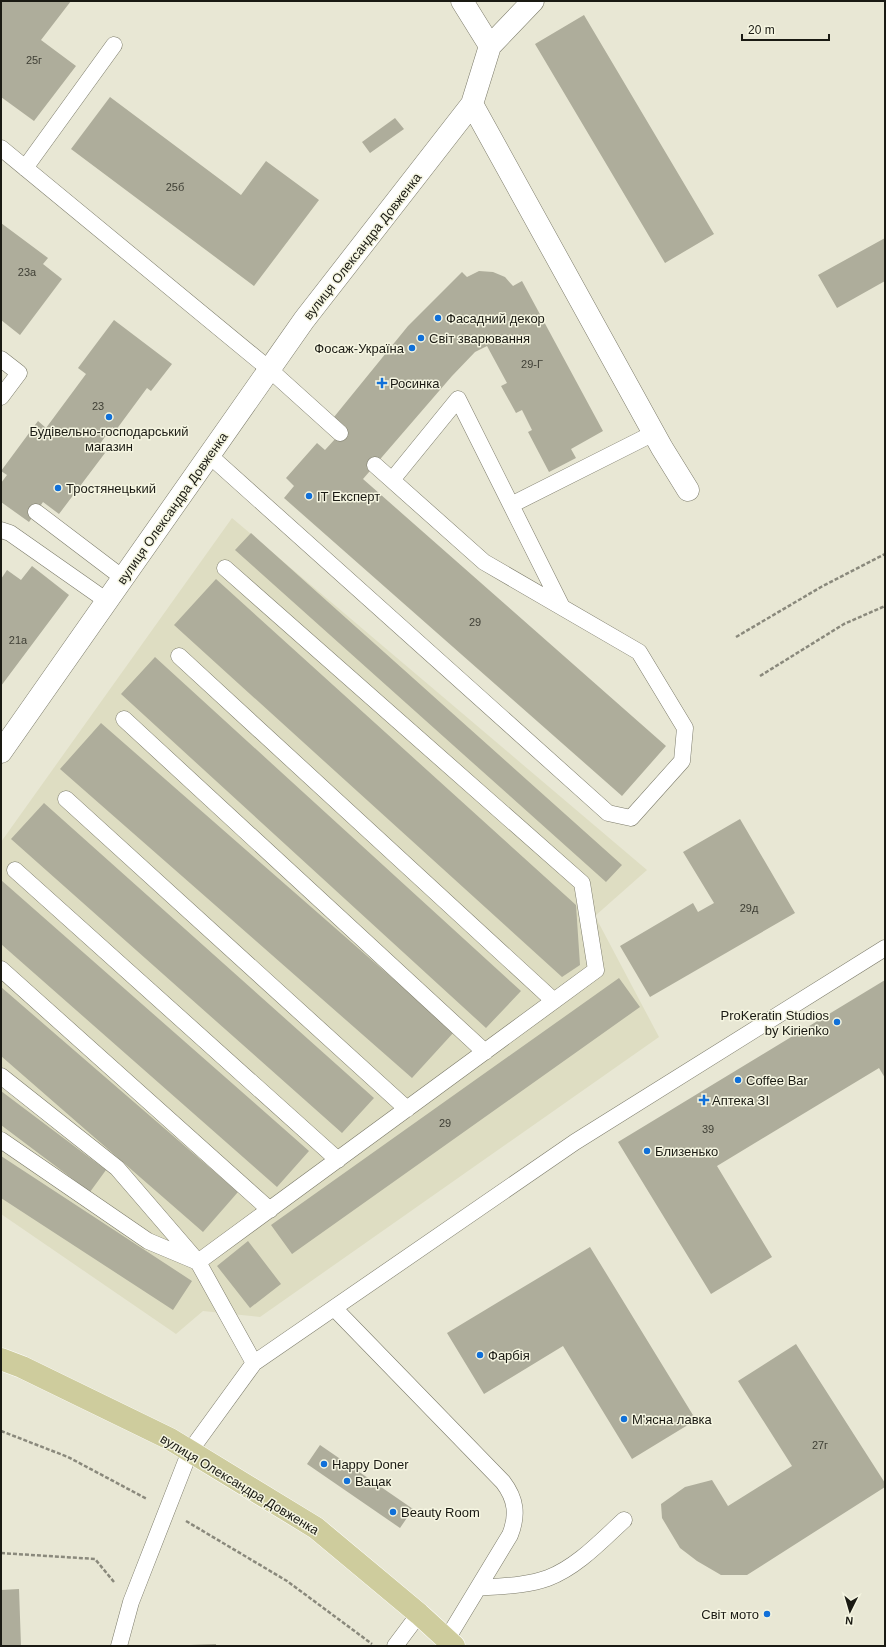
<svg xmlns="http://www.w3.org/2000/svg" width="886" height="1647" font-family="Arial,sans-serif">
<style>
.built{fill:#deddc2}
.building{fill:#aead9b}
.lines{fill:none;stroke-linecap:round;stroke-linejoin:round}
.service-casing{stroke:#7c7b6a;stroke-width:17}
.minor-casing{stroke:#7c7b6a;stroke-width:23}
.primary-casing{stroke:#fff;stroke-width:23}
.path{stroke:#8a897c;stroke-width:2.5;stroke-dasharray:4 2;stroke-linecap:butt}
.service{stroke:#fff;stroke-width:16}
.minor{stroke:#fff;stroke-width:22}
.primary{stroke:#cecc9d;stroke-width:22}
.poi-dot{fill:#1070d9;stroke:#f5f5e1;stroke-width:1.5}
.labels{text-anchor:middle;stroke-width:3;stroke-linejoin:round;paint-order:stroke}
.number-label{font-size:11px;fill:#3f3f35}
.street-label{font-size:13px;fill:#1a1a13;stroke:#f5f5e1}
.poi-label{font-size:13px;fill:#1a1a13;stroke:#f5f5e1;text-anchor:start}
</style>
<rect width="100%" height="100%" fill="#e8e7d4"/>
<path class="built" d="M232 518 647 870 595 916 659 1037 260 1317 203 1311 176 1334 1 1214V842Z"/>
<path class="building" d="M1 1H71L41 40 76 66 34 121 1 97Z
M584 15 714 234 665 263 535 44Z
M110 97 241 195 266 161 319 200 254 286 71 149Z
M395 118 404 129 370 153 362 142Z
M1 223 48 258 43 264 62 279 20 335 1 320Z
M885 238V281L837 308 818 275Z
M479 271 493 272 505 277 513 286 522 281 603 431 571 449 576 458 549 472 528 432 532 430 522 410 516 413 501 386 507 383 487 346 475 352 452 376 363 479 666 746 622 796 284 498 294 486 286 478 317 443 325 450 346 427 334 417 408 326 462 272 467 277Z
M114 320 172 364 151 391 147 388 116 430 112 427 97 448 105 453 59 514 43 502 29 522 1 502V483L7 475 1 471 38 421 46 428 86 374 78 368Z
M251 533 622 865 606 882 235 550Z
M32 566 69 595 1 686V579L7 570 21 580Z
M216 579 576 905 580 965 562 977 174 625Z
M155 657 521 991 486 1028 121 694Z
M101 723 454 1032 412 1078 60 769Z
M44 803 374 1098 342 1133 11 839Z
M740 819 795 913 650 997 620 946 693 903 698 912 714 903 683 852Z
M1 880 309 1151 277 1187 1 944Z
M619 978 640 1007 292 1254 271 1225Z
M885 980V1078L879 1068 717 1166 772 1257 711 1294 618 1142Z
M1 987 238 1192 203 1232 1 1056Z
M1 1091 106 1170 90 1192 1 1125Z
M1 1156 192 1281 173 1310 1 1198Z
M248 1241 281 1284 250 1308 217 1266Z
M590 1247 696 1420 632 1459 563 1346 484 1394 447 1333Z
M796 1344 885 1483V1487L747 1575H721L697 1561 680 1548 662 1518 661 1504 685 1487 712 1480 728 1506 792 1466 738 1381Z
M320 1445 413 1509 400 1528 307 1464Z
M19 1589 21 1646H1V1590Z
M216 1644V1646H190V1645Z"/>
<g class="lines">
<defs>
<path id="service" d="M1 148 269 369 340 433
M25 168 114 45
M1 359 19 373 1 397
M209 455 608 813 631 818 682 761 685 728 639 652 484 562 375 465
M392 480 458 399 562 607
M511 505 654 433
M36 512 123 578
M1 530 10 533 107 601
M179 656 554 1001
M124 719 485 1052
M66 799 407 1109
M15 870 338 1160
M1 969 270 1210
M1 1076 117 1168 198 1262 596 970 582 883 225 568
M1 1140 148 1241 198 1262 254 1363
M334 1308 503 1482C516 1499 518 1515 510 1535L447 1639
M478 1588C500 1586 526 1586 548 1578 577 1567 601 1541 624 1520
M119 1646 131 1602 190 1451 254 1363 575 1142 885 948
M395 1646 419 1614"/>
<path id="minor" d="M462 1 490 46
M472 104 490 46 533 1
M1 752 304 320 472 104 662 448 688 490"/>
<path id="primary" d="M1 1359 22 1367 170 1439 316 1528 419 1614 454 1646"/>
</defs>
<use href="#service" class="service-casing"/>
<use href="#minor" class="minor-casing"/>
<use href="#primary" class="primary-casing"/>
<path class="path" d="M736 637 821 587 885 554
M760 676 844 624 885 606
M1 1431 68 1457 147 1499
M186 1521 287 1581 372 1644
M1 1553 95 1559 114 1582"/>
<use href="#service" class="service"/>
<use href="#minor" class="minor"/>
<use href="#primary" class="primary"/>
</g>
<g class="poi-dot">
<circle cx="438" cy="318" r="4"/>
<circle cx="421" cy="338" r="4"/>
<circle cx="412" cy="348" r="4"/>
<path d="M380 377h4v4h4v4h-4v4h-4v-4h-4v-4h4z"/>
<circle cx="109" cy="417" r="4"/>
<circle cx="58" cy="488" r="4"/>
<circle cx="309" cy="496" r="4"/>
<circle cx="837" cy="1022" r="4"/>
<circle cx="738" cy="1080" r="4"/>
<path d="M702 1094h4v4h4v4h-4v4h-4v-4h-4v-4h4z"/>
<circle cx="647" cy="1151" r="4"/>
<circle cx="480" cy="1355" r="4"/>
<circle cx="624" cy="1419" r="4"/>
<circle cx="324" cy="1464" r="4"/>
<circle cx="347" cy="1481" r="4"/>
<circle cx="393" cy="1512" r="4"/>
<circle cx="767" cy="1614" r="4"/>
</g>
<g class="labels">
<g class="number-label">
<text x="34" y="64">25г</text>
<text x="175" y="191">25б</text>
<text x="27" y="276">23а</text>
<text x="532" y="368">29-Г</text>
<text x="98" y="410">23</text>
<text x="475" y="626">29</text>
<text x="18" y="644">21а</text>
<text x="749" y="912">29д</text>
<text x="445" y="1127">29</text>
<text x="708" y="1133">39</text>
<text x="820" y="1449">27г</text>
</g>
<g class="street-label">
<text transform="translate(362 246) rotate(-52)" y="5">вулиця Олександра Довженка</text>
<text transform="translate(172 508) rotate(-55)" y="5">вулиця Олександра Довженка</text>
<text transform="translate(240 1484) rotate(31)" y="5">вулиця Олександра Довженка</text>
</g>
<g class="poi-label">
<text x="446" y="323">Фасадний декор</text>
<text x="429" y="343">Світ зварювання</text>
<text x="404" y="353" text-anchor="end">Фосаж-Україна</text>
<text x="390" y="388">Росинка</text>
<text x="109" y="436" text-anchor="middle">Будівельно-господарський<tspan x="109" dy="15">магазин</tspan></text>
<text x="66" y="493">Тростянецький</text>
<text x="317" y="501">IT Експерт</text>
<text x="829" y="1020" text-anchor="end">ProKeratin Studios<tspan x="829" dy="15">by Kirienko</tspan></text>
<text x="746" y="1085">Coffee Bar</text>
<text x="712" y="1105">Аптека ЗІ</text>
<text x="655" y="1156">Близенько</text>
<text x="488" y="1360">Фарбія</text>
<text x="632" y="1424">М'ясна лавка</text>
<text x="332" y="1469">Happy Doner</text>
<text x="355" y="1486">Вацак</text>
<text x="401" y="1517">Beauty Room</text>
<text x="759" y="1619" text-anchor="end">Світ мото</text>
</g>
</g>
<rect width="886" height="1647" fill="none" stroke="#1a1a13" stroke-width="4"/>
<g transform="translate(850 1611) rotate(185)" stroke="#f5f5e1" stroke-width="3" paint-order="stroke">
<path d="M0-3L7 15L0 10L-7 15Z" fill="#1a1a13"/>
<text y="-6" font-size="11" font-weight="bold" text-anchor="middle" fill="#1a1a13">N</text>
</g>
<path d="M742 34v6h87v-6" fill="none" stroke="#1a1a13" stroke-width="2"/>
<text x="748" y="34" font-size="12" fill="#1a1a13" stroke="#f5f5e1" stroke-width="3" paint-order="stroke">20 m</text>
</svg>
